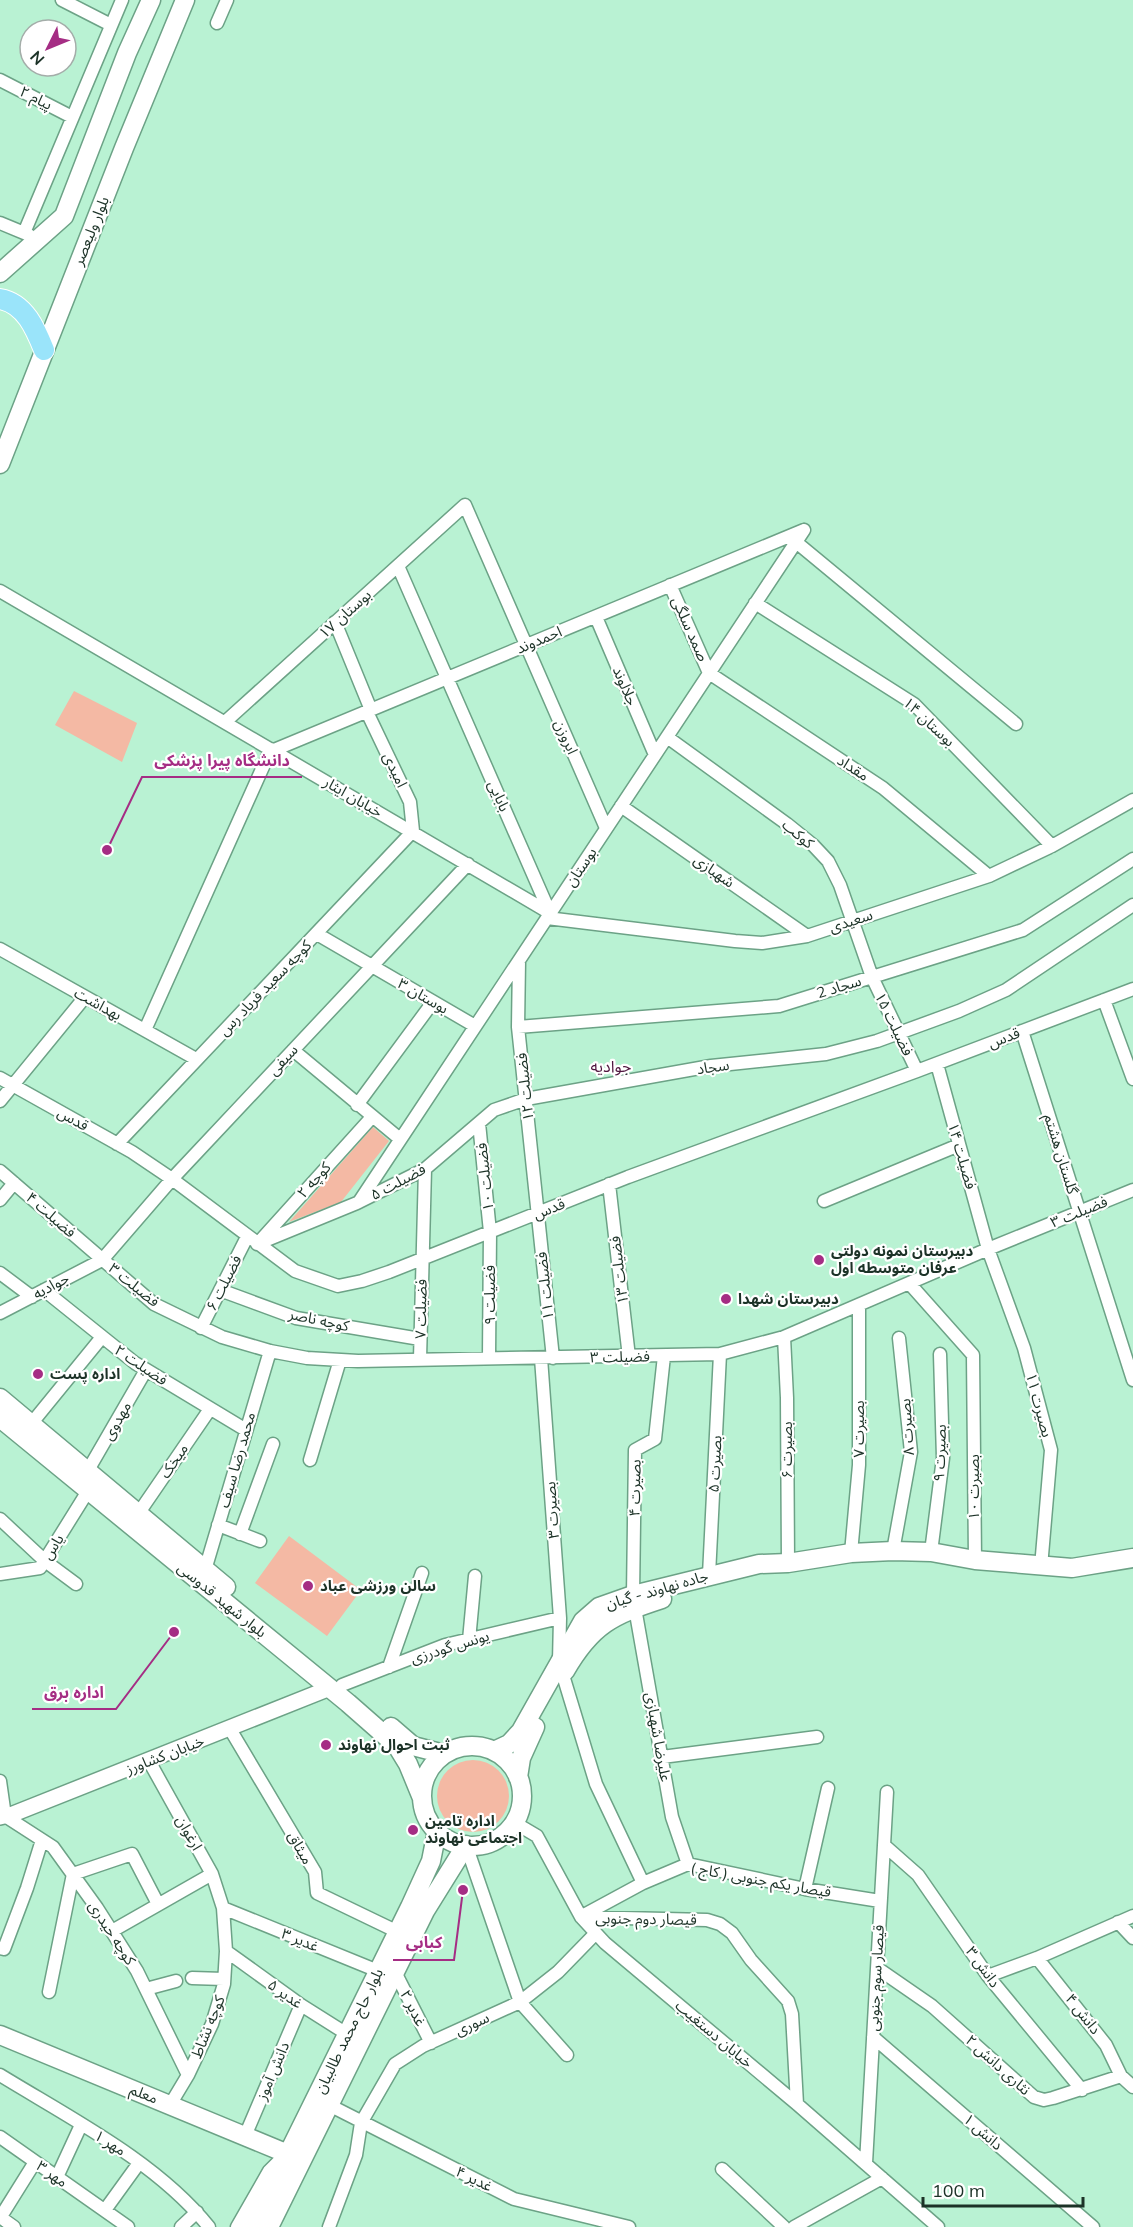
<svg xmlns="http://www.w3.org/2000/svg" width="1133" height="2227" font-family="Mulish,'Noto Sans Arabic',sans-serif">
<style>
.green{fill:#f4b9a4}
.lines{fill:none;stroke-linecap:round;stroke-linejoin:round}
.minor-casing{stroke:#6ca286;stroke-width:15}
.tertiary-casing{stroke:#6ca286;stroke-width:18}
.secondary-casing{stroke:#6ca286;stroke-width:21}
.primary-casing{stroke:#fff;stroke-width:22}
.minor{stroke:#fff;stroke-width:12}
.tertiary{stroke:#fff;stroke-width:15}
.secondary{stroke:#fff;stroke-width:18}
.primary{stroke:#9ae4fa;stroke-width:20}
.poi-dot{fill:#a52d84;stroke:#fff;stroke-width:2}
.labels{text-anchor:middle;stroke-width:4.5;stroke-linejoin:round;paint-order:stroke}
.street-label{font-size:15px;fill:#1c3227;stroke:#fff}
.poi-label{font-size:15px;font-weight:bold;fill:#1c3227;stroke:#fff;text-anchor:start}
.neighbourhood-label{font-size:16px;fill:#501740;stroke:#fff}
.leader{fill:none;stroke:#a52d84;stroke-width:2}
.callout-dot{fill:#a52d84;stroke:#fff;stroke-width:2}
.callout-label{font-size:16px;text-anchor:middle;font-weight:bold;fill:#a52d84;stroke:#fff;stroke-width:4.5;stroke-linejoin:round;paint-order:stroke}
</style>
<rect width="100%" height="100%" fill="#b9f2d3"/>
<path class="green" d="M74 691 137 723 122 762 55 725Z
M373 1127 389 1141 341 1202 289 1222Z
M289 1536 361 1590 327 1636 255 1583Z
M437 1796a36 36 0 1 1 72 0a36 36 0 1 1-72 0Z"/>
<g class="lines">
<defs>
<path id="minor" d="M62 0 111 25
M217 23 227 0
M0 80 72 117
M0 223 29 235
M24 233 122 0
M796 542 1016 724
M398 566 550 913
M670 585 709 673 883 788 989 876
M0 591 550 913
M755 603 914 704 1052 846
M596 617 655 755
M335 622 371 710
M225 722 465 505 606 828
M667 737 787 824 813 845 828 861 840 885 872 977 917 1071
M274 750 804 530
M621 806 807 936
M547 918 735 941 762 943 807 936 989 876 1052 846 1133 800
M317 934 475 1026
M0 949 196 1059
M519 961 518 1027 553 1358
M1104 1000 1133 1079
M518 1027 779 1006 1023 930 1133 859
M145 1030 271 749
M1022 1031 1133 1380
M293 1050 400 1139
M937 1064 988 1249 1024 1348 1051 1450 1041 1567
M0 1078 132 1152 172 1179 295 1271 338 1286 362 1281 389 1272 628 1177 917 1071 1133 989
M0 1101 85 997
M357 1105 433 1002
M479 1123 490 1232 489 1358
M117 1144 413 831 410 802 367 712
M0 1171 154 1304 222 1337 270 1351 307 1358 358 1361 720 1354 784 1337 988 1249 1133 1190
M609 1184 629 1357
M0 1200 14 1183
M824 1201 959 1145
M359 1202 804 530
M260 1241 372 1117
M257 1244 357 1203 425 1169 494 1110 526 1099 711 1066 826 1054 877 1041 959 1011 1006 990 1133 905
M0 1273 32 1297
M909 1283 973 1355 975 1560
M44 1290 135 1363 246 1430
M220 1290 296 1318 420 1339
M0 1313 102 1260 172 1179 468 864
M201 1328 247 1237
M784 1337 787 1398 788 1563
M541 1358 560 1618 559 1662 596 1784 643 1883
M420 1359 425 1169
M31 1424 102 1337
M310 1460 340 1360
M87 1472 146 1370
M138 1514 210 1409
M0 1519 45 1561 76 1584
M218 1525 260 1541
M240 1534 273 1444
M893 1551 911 1452 899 1338
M931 1552 943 1458 940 1354
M851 1553 859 1465V1305
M205 1570 270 1351
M0 1574 40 1568 88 1491
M709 1575 720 1354
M633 1595 635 1450 655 1439 664 1356
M635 1608 672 1817 688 1864
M469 1640 475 1576
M389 1667 422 1573
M342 1685 445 1645 560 1618
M230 1729 315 1872 317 1893 398 1932
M662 1757 817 1737
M149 1761 212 1874 223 1908 226 1951 224 1984 212 2024 188 2075 170 2105
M0 1781 5 1816 53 1847 97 1908 137 1971 188 2075
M515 1823 537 1836 581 1917 605 1943 797 2104 938 2227
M466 1845 520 2002 567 2055
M884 1845 918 1875 988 1976 1082 2090
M805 1889 828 1788
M223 1908 378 1971
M582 1916 643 1883 688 1864 805 1889 880 1901
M581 1917 707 1920 720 1924 732 1933 751 1960 788 2001 792 2014 797 2104
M1118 1922 1133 1938
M112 1931 212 1874
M0 1948 4 1949 27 1888 42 1840
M226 1951 301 2005 347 2034
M1037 1958 1106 2045 1121 2076
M877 1968 932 2006 1034 2097 1044 2100 1053 2098 1121 2076 1133 2087
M395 1972 431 2043
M988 1976 1037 1958 1133 1916
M192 1978 224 1979
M146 1989 176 1981
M49 1992 73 1874 132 1854 158 1904
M873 2037 1093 2227
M0 2075C70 2118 157 2162 209 2227
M329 2105 514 2199 629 2227
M245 2136 301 2005
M0 2137 128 2227
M866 2163 887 1792
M722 2169 784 2227
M57 2177 81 2125
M105 2210 139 2163
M0 2217 14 2227
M0 2218 35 2162
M181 2227 197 2212
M237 2227 269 2171 282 2158
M329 2227 356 2155 361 2123 395 2064 423 2046 520 2002 558 1972 596 1933
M794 2227 882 2178"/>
<path id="tertiary" d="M0 1817 13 1814 330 1688"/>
<path id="secondary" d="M0 273 64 216 127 53 151 0
M0 464 124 148 185 0
M0 1398 226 1587
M0 1418 348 1703 397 1746 408 1764 422 1798
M565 1671C592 1624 613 1615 662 1599
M391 1727 413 1746 444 1754
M422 1796a50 50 0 1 1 100 0a50 50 0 1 1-100 0Z
M494 1751 509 1744 521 1731 583 1621 599 1607 633 1595 759 1564 788 1563 851 1553 893 1551 931 1552 975 1560 1072 1568 1133 1558
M518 1777 521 1758 535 1727
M0 2035 288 2154
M252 2227 410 1907 431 1861 437 1831
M269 2227 425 1911 466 1845"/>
<path id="primary" d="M0 299C25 303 36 330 44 350"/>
</defs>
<use href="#minor" class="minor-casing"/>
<use href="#tertiary" class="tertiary-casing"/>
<use href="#secondary" class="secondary-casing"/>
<use href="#primary" class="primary-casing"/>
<use href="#minor" class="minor"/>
<use href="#tertiary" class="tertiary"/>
<use href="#secondary" class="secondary"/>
<use href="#primary" class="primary"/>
</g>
<g class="poi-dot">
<circle cx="819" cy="1260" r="6"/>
<circle cx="726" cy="1299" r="6"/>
<circle cx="38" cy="1374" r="6"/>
<circle cx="308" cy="1586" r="6"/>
<circle cx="326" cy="1745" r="6"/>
<circle cx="413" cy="1830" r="6"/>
</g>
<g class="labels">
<g class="street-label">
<text transform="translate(36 98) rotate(27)" y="5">پیام ۲</text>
<text transform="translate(91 231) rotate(-68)" y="5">بلوار ولیعصر</text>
<text transform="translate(345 614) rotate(-42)" y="5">بوستان ۱۷</text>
<text transform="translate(690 629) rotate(66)" y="5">صمد سلگی</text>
<text transform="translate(539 640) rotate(-23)" y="5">احمدوند</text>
<text transform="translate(625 686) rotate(67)" y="5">جلالوند</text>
<text transform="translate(929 722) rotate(43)" y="5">بوستان ۱۴</text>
<text transform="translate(566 737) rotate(66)" y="5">ابروزن</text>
<text transform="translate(853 768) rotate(33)" y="5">مقداد</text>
<text transform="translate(395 770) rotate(65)" y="5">امیدی</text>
<text transform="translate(499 796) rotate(66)" y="5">بابایی</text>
<text transform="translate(353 797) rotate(30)" y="5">خیابان ایثار</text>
<text transform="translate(798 834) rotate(40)" y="5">کوکب</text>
<text transform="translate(581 867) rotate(-56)" y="5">بوستان</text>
<text transform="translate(714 871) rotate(35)" y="5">شهبازی</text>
<text transform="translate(851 921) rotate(-18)" y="5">سعیدی</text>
<text transform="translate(839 987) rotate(-17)" y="5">سجاد 2</text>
<text transform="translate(265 988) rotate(-46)" y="5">کوچه سعید فریاد رس</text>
<text transform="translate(423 996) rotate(30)" y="5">بوستان ۳</text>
<text transform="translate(98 1004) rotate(29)" y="5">بهداشت</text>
<text transform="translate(894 1024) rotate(64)" y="5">فضیلت ۱۵</text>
<text transform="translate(1004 1038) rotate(-21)" y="5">قدس</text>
<text transform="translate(283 1060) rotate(-47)" y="5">سیفی</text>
<text transform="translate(713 1067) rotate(-8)" y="5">سجاد</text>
<text transform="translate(525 1087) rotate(-96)" y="5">فضیلت ۱۲</text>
<text transform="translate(73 1119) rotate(29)" y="5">قدس</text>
<text transform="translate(1061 1154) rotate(73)" y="5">گلستان هشتم</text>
<text transform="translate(962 1156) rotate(74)" y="5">فضیلت ۱۴</text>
<text transform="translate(485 1177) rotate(-96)" y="5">فضیلت ۱۰</text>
<text transform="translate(314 1180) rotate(-48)" y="5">کوچه ۲</text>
<text transform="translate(398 1182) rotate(-28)" y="5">فضیلت ۵</text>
<text transform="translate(549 1209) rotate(-22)" y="5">قدس</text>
<text transform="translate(1079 1212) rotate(-22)" y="5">فضیلت ۳</text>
<text transform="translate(51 1215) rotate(41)" y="5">فضیلت ۴</text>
<text transform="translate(619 1270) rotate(-97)" y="5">فضیلت ۱۳</text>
<text transform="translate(224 1283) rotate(-63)" y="5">فضیلت ۶</text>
<text transform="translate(134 1285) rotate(39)" y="5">فضیلت ۳</text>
<text transform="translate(51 1286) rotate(-28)" y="5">جوادیه</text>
<text transform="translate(545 1286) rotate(-96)" y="5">فضیلت ۱۱</text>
<text transform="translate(490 1295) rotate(-90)" y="5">فضیلت ۹</text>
<text transform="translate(421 1309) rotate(-89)" y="5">فضیلت ۷</text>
<text transform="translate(319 1320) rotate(12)" y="5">کوچه ناصر</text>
<text transform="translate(620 1357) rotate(-1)" y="5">فضیلت ۳</text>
<text transform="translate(141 1365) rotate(34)" y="5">فضیلت ۲</text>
<text transform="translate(1039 1405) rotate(75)" y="5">بصیرت ۱۱</text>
<text transform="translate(117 1421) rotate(-60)" y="5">مهدوی</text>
<text transform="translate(907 1427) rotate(-94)" y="5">بصیرت ۸</text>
<text transform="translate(859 1429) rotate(-90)" y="5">بصیرت ۷</text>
<text transform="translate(787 1450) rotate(-90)" y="5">بصیرت ۶</text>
<text transform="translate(940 1453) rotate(-88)" y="5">بصیرت ۹</text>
<text transform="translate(237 1460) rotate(-74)" y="5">محمد رضا سیف</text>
<text transform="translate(174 1461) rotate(-56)" y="5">میخک</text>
<text transform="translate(715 1464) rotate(-87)" y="5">بصیرت ۵</text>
<text transform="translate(974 1487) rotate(-90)" y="5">بصیرت ۱۰</text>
<text transform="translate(635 1488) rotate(-89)" y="5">بصیرت ۴</text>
<text transform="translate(552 1510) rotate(-94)" y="5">بصیرت ۳</text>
<text transform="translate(53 1547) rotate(-58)" y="5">یاس</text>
<text transform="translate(657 1590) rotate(-16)" y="5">جاده نهاوند - گیان</text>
<text transform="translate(222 1600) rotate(39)" y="5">بلوار شهید قدوسی</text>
<text transform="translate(450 1647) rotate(-17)" y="5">یونس گودرزی</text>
<text transform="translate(658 1737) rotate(80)" y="5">علیرضا شهبازی</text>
<text transform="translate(165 1755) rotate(-21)" y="5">خیابان کشاورز</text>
<text transform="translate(189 1833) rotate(61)" y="5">ارغوان</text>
<text transform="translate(300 1848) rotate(60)" y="5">میثاق</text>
<text transform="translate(761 1880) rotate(10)" y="5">قیصار یکم جنوبی ( کاج )</text>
<text transform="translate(646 1919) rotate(1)" y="5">قیصار دوم جنوبی</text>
<text transform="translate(112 1933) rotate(57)" y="5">کوچه حیدری</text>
<text transform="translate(300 1940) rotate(22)" y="5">غدیر ۳</text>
<text transform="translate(983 1967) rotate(54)" y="5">دانش ۳</text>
<text transform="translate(876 1978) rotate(-87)" y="5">قیصار سوم جنوبی</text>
<text transform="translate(285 1994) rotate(35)" y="5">غدیر ۵</text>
<text transform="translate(413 2008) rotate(63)" y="5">غدیر ۲</text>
<text transform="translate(1083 2014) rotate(52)" y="5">دانش ۴</text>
<text transform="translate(472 2024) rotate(-25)" y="5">سوری</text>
<text transform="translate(208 2027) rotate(-68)" y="5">کوچه نشاط</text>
<text transform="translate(349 2031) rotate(-64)" y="5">بلوار حاج محمد طالبیان</text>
<text transform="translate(714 2034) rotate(40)" y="5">خیابان دستغیب</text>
<text transform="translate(998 2065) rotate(42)" y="5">نثاری دانش ۲</text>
<text transform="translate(273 2071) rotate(-67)" y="5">دانش آموز</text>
<text transform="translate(144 2094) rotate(22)" y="5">معلم</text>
<text transform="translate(983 2132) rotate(41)" y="5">دانش ۱</text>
<text transform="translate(110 2143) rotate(32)" y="5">مهر ۱</text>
<text transform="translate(52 2174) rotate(35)" y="5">مهر ۳</text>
<text transform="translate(474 2179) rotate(26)" y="5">غدیر ۴</text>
</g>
<g class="poi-label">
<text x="831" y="1256">دبیرستان نمونه دولتی<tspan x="831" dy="17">عرفان متوسطه اول</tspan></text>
<text x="738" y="1304">دبیرستان شهدا</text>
<text x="50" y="1379">اداره پست</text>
<text x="320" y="1591">سالن ورزشی عباد</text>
<text x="338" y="1750">ثبت احوال نهاوند</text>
<text x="425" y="1826">اداره تامین<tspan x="425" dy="17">اجتماعی نهاوند</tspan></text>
</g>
<g class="neighbourhood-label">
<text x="611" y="1072">جوادیه</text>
</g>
</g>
<path class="leader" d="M107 850L142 777H302M174 1632L116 1709H32M463 1890L454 1960H393"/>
<g class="callout-dot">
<circle cx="107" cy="850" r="6"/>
<circle cx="174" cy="1632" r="6"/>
<circle cx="463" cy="1890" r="6"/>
</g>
<g class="callout-label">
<text x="222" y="766">دانشگاه پیرا پزشکی</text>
<text x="74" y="1698">اداره برق</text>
<text x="424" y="1948">کبابی</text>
</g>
<g transform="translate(48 48) rotate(227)"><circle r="28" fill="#ffffff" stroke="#a4ada9" stroke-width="1.5"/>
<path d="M0-4.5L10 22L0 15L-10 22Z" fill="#a52d84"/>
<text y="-9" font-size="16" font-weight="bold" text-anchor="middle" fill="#1c3227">N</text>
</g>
<path d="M923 2197v9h160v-9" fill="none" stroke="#1c3227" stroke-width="3"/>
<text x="932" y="2197" font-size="18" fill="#1c3227" stroke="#ffffff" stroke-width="4.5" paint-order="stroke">100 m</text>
</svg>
